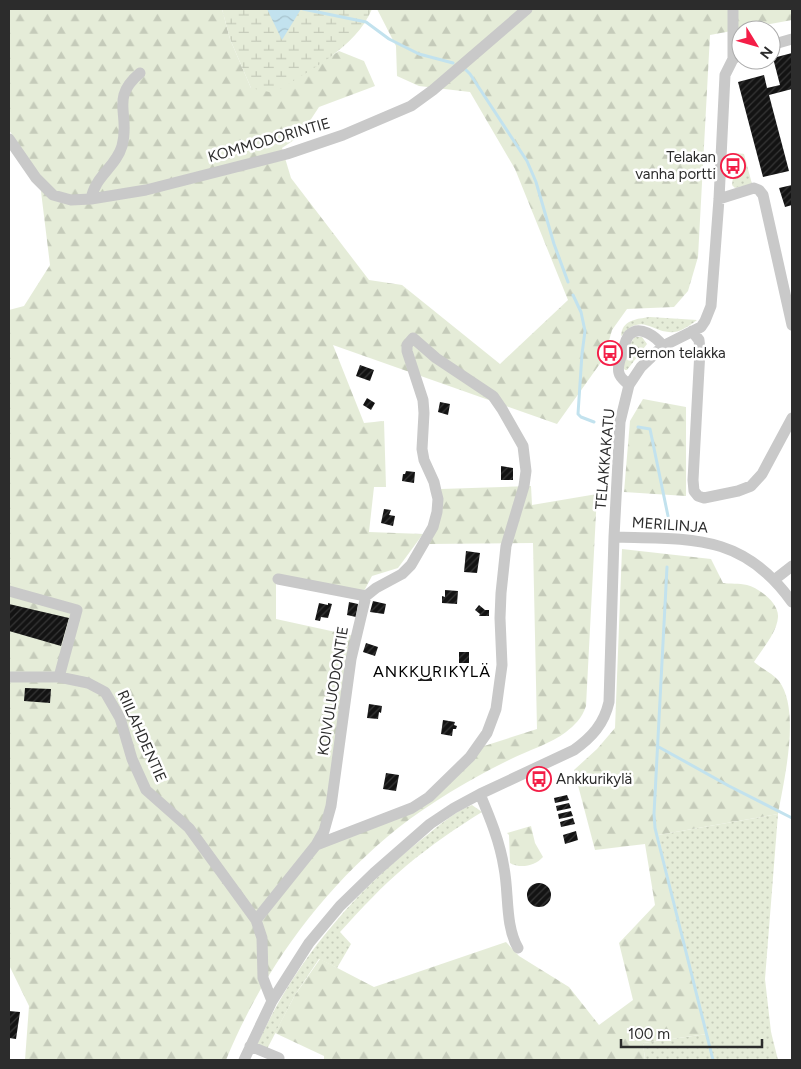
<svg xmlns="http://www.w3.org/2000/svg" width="801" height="1069" font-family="Figtree,sans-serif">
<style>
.grass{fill:url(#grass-dots)}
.forest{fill:url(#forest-firs)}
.wetland{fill:url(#wetland-marsh)}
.water{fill:url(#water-waves)}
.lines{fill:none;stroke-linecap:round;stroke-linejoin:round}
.stream{stroke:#c2e2ee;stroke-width:3}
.building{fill:url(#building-hatch)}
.minor{stroke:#c9c9c9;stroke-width:11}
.labels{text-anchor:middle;stroke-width:5;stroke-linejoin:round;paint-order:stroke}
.street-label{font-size:15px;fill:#2c2c2c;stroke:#fff}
.poi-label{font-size:15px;fill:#2c2c2c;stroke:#fff;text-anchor:start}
.neighbourhood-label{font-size:16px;letter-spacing:1px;fill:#000;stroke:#fff}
</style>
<defs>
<pattern id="grass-dots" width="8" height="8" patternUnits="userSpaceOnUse" patternTransform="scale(1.25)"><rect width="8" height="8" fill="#e5ecd8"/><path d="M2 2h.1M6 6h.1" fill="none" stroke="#c5cbba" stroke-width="1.8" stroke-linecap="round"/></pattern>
<pattern id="forest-firs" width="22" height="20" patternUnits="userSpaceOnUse" patternTransform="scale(1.25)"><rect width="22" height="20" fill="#e5ecd8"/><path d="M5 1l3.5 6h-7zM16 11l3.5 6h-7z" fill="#c5cbba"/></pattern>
<pattern id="wetland-marsh" width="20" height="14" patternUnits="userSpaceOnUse" patternTransform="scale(1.25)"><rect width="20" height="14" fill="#e5ecd8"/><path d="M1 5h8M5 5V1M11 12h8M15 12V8" fill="none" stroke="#c5cbba"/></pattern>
<pattern id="water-waves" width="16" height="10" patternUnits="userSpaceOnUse" patternTransform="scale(1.25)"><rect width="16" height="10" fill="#c2e2ee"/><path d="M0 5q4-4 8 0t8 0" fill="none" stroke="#a7c2cc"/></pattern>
<pattern id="building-hatch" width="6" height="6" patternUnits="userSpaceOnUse" patternTransform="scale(1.25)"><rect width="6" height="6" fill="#131313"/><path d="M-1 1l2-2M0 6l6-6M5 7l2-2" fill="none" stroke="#363636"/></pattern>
</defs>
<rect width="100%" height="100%" fill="#fff"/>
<path class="grass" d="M736 153 744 154 752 184 735 188 732 185Z
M650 317 697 320C680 333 672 336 652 327 646 325 643 323 636 325 629 326 626 333 621 336 622 320 636 319 650 317Z
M635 337H642L647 344 627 370H625L623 368C626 358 628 344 635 337Z
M472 805 482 812C456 828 430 846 406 866 382 886 361 909 340 932L351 944 337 968 319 959 295 995 266 1051 257 1045C294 963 351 895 422 839 438 827 453 812 472 805Z
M778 814 765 979 771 1032 778 1060H645L643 1043 707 1034 658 835Z"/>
<path class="forest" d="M9 9H222L230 39 251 88 310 70 339 51 364 61 375 86 319 107 300 136 282 148 291 178 369 280 402 285 500 364 568 300 515 169 470 92 419 86 397 76 396 46 377 9H792V20L710 35 698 257 688 291 674 307 627 309 612 330 604 358 557 424 333 345 364 423 384 421 386 487H374L369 532 423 534 398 568 372 576 364 591 276 574V619L354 636 326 812 315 839 424 803 481 747 537 729 533 543 427 544 441 489 531 486 532 505 597 494 586 706C582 718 575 725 566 732 552 743 527 751 511 759 472 778 433 801 398 828 322 889 263 970 226 1060H25L29 1006 9 965V310L24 306 50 265 39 175 9 130Z
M643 399 686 407V496L624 492 630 421Z
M622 549 711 559 723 583C730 584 739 583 747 585 759 588 779 603 778 617 777 633 762 649 754 662 761 668 773 674 779 681 801 711 784 779 778 814L658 835 707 1034 643 1043 645 1060H324V1056L275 1033 295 995 320 959 374 987 506 942 519 956 569 987 599 1025 633 1000 619 943 655 905 645 844 595 850 574 770 597 749 615 728Z
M531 826 535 843 543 857C535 866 520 869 510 863L509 835 507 833Z"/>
<path class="wetland" d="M222 9H372C355 49 309 70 274 93L251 88 230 39Z"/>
<path class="water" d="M267 9H301L282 40Z"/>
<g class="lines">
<path class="stream" d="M303 9 366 22 389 39 419 54 453 63
M465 69 470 74 527 161 536 182 554 244 568 282
M573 295 581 312 585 331 582 354 578 414 581 417 594 422
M638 427 650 429 668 516
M667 567 654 814 655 828 713 1060
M657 746 729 786 792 818"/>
</g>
<path class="building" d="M792 53V89L769 95 789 171 763 177 738 82 764 75 767 88 780 85 773 58Z
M792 185V205L785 207 779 188Z
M360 365 374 370 370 381 356 376Z
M367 398 375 403 371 410 363 405Z
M440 402 450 404 448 415 438 412Z
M501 466 513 468V480H501Z
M406 471 415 472 414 483 402 481 403 474H405Z
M384 509 391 510 389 515 395 516 393 526 381 523Z
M466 551 480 553 477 573 464 572Z
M445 590 458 591 457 604 442 603V596L445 597Z
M373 601 386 604 384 614 370 612Z
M349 602 358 604 356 617 347 615Z
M319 603 328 605V603L332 604 328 618 321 617 320 621 315 620Z
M9 604 69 618 61 646 9 631Z
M479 605 485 610H489V616H479L480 614 475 610Z
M366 643 378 647 375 656 363 652Z
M459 652H469V663H459Z
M419 674 432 675V681H418Z
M25 688 51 689 50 703 24 701Z
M369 704 382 706 381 713 379 712 378 719 367 718Z
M443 720 455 722 454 725 457 726 456 729H453L452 736 441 734Z
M386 773 399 775 396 791 383 789Z
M567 795 569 800 555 803 554 798Z
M569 803 571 808 557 811 556 806Z
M571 811 573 816 559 819 558 814Z
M573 818 575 824 561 827 560 822Z
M576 831 578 840 565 844 563 835Z
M527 895a12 12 0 1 1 24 0a12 12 0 1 1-24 0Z
M9 1011 20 1012 16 1039 9 1038Z"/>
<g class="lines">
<path class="minor" d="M733 9V59
M771 45 792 39
M9 139 36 178 53 195 71 200 91 199 146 190 287 154 343 135 411 106 433 90 527 9
M91 199C95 176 116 167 122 146 131 114 109 99 140 73
M719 199 754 188 759 190 763 195 792 325
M692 331 699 340 700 350 693 480 694 491 698 496 704 498 738 491 751 486 762 474 792 418
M629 385C625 381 620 378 619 373 617 367 620 360 622 354 624 348 625 340 629 335 640 324 656 337 663 346
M614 537C690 539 743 533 792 602
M278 579 366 596
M774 580 792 566
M9 591 77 610 59 677
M9 677H59L88 683 105 692 120 718 132 759 146 790 189 828 256 920 262 938 263 978 272 1001
M480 794C490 818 500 842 504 868 509 893 505 926 518 948
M256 920 316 845 412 808 429 797 470 757 487 733 496 709 502 665 500 618 501 593 506 546 524 486 526 471 523 446 502 409 493 396 436 358 413 338 407 345V351L423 400 424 413 422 449 424 460 434 482 436 491 438 499 437 512 433 527 411 565 402 574 376 588 366 596 351 659 331 806 324 831 316 845
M250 1046 279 1058
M244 1060 272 1001 309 943 340 906 374 873 430 824 454 808 480 794 574 750C592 737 604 724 609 702L614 537 620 422 629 385 641 367 663 346 701 327 705 321 711 306 719 199 725 75 733 59 741 54"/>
</g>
<defs>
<symbol id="bus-ring" viewBox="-11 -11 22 22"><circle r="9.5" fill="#fff" stroke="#f41e47" stroke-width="1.5"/><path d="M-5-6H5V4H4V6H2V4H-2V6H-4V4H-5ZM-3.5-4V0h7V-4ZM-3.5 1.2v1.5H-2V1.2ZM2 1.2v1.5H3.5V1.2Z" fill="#f41e47"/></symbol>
</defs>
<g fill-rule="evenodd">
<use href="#bus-ring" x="719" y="152" width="28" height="28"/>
<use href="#bus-ring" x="596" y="339" width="28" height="28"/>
<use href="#bus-ring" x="525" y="765" width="28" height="28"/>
</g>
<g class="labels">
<g class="street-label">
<text transform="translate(269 140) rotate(-16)" y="5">KOMMODORINTIE</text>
<text transform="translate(605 459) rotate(-85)" y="5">TELAKKAKATU</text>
<text transform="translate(670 525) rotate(4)" y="5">MERILINJA</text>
<text transform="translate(333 691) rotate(-81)" y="5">KOIVULUODONTIE</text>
<text transform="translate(142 736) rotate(66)" y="5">RIILAHDENTIE</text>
</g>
<g class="poi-label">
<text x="716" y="162" text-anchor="end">Telakan<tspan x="716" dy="17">vanha portti</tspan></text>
<text x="628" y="358">Pernon telakka</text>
<text x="556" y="784">Ankkurikylä</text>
</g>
<g class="neighbourhood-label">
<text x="432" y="677">ANKKURIKYLÄ</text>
</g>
</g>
<rect width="801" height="1069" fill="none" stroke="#2c2c2c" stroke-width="20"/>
<g transform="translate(756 45) rotate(127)"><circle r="24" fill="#ffffff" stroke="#ababab"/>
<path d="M0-4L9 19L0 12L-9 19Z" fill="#f41e47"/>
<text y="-8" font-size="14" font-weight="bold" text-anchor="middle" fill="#2c2c2c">N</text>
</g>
<path d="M621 1039v8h141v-8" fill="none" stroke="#2c2c2c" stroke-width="2.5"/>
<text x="628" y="1039" font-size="15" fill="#2c2c2c" stroke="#ffffff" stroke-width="4" paint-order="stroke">100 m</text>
</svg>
